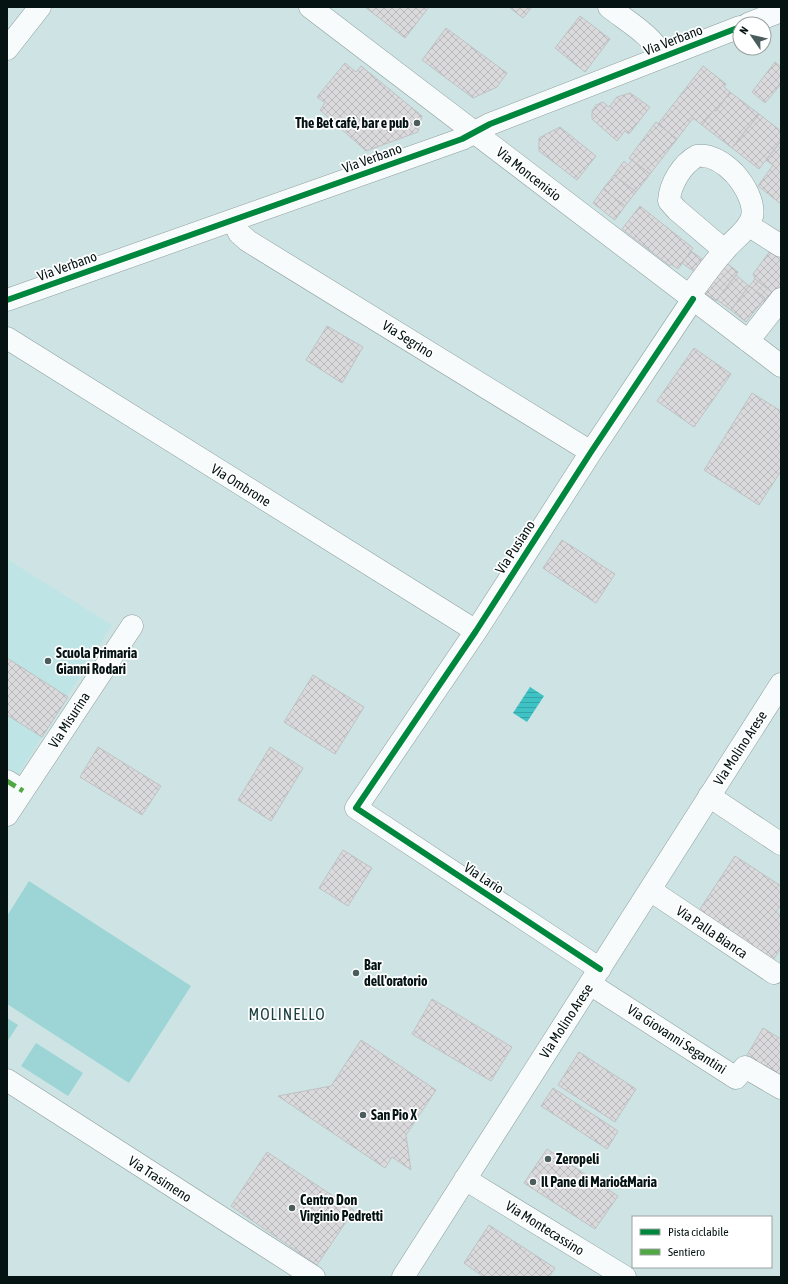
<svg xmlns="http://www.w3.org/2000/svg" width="788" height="1284" font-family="'Asap Condensed',sans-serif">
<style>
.built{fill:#bfe4e5}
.pitch{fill:#9dd5d6}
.water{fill:url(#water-rules)}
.building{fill:url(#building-cross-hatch);stroke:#bfc2c4}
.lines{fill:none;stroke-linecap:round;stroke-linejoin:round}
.minor-casing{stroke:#8c9d9d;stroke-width:23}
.minor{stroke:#f8fbfb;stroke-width:22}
.quiet{stroke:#50a842;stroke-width:5;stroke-dasharray:10 5;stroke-linecap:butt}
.cycleway-casing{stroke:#fff;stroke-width:8}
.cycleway{stroke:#00873e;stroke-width:6}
.poi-dot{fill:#4b5c5c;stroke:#fff;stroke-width:1.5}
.labels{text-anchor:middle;stroke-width:3.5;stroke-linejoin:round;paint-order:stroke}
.street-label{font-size:14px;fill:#051313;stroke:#fff}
.poi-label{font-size:14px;font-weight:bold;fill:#051313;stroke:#fff;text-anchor:start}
.quarter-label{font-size:16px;letter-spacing:1px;fill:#1d4142;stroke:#fff}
</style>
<defs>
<pattern id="water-rules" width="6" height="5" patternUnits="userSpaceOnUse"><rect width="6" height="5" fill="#3ec2c4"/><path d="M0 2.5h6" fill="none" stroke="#35a6a8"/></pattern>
<pattern id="building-cross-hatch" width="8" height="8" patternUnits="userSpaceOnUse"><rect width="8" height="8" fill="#dad9db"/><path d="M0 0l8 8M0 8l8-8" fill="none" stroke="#bab9bb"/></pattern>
</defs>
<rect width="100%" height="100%" fill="#cee4e4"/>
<path class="built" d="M7 559 112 625 18 775 7 768Z"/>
<path class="pitch" d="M29 881 191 986 129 1083 7 1004V916Z
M7 1018 18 1025 7 1042Z
M36 1043 83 1073 68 1096 21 1066Z"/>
<path class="water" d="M530 687 544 696 527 722 513 713Z"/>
<path class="building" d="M365 7H429L405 38Z
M509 7H532L523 18Z
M580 16 610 39 585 72 555 48Z
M446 28 507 73 497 87 473 98 422 60Z
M775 62 781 67V84L765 103 752 92Z
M345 63 356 72 361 66 422 116 418 132 366 151 320 110 325 103 317 97Z
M703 66 726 84 724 87 730 92 716 111 714 110 702 125 693 118 677 139 658 124Z
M730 92 759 114 732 148 702 125 714 110 716 111Z
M630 93 650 107 629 134 625 131 617 141 592 119V111L596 105 603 102 609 107 617 97Z
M759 114 781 131V141L759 169 732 148Z
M656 122 677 139 650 174 629 158Z
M560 127 596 156 577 180 539 151V138Z
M781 141V204L758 186 773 165 766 160Z
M632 160 650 174 636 192 614 175 624 161 628 165Z
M614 175 636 192 625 206 603 189Z
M603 189 625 206 615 220 593 203Z
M640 206 693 248 678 269 671 264 670 266 622 229Z
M773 247 781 253V291L777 296 755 279 753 274Z
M691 251 705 261 696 273 682 263Z
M724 261 738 272 716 301 701 290Z
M736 275 749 286 731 310 717 300Z
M755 279 776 295 765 309 760 304 765 298 749 286Z
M749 286 765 298 746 322 731 310Z
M327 326 363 347 342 383 306 360Z
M694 348 731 374 694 427 657 401Z
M752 393 781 411V471L759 505 704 470Z
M562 540 615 574 596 603 543 568Z
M7 658 68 697 42 737 7 715Z
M313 675 364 707 335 754 284 722Z
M98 747 161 786 142 815 80 777Z
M270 747 303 768 271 821 238 800Z
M343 850 372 868 348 906 319 888Z
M735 856 781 886V905L776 912 781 916V948L773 960 698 912Z
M432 999 512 1047 491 1081 412 1034Z
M763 1028 781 1039V1077L747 1055Z
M361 1040 436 1090 406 1135 411 1170 392 1157 385 1168 278 1096 331 1086Z
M579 1052 636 1089 615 1122 558 1085Z
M553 1088 618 1131 607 1149 541 1106Z
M547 1149 618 1196 595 1229 524 1183Z
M267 1152 354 1210 317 1265 231 1206Z
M489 1225 555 1268 549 1277H484L464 1263Z"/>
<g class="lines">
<defs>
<path id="minor" d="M310 7 781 366
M609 7C628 22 652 35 663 57
M748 24 781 11
M7 49 40 7
M233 220 239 233 248 241 591 452
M748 225 781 246
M689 296C701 281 712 264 725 250 733 240 746 232 751 220 757 205 744 184 734 173 724 163 712 154 697 156 682 164 670 184 669 201L677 210 724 250
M7 300 462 139 490 124 740 27
M7 338 476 631
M748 341 781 299
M7 781 23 791
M709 796 781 844
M7 815 132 626
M650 890 774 973
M600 969 356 808 476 631 591 452 693 299
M590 984 736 1078 745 1067 781 1088
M7 1080 314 1277
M465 1179 625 1277
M403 1277 781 684"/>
</defs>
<use href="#minor" class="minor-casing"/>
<use href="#minor" class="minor"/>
<path class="quiet" d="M7 781 23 791"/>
<defs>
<path id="cycleway" d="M7 300 462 139 490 124 740 27
M600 969 356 808 476 631 591 452 693 299"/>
</defs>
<use href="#cycleway" class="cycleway-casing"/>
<use href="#cycleway" class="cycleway"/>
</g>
<g class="poi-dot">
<circle cx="417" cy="123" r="4"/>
<circle cx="48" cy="661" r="4"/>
<circle cx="356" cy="973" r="4"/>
<circle cx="363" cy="1115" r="4"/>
<circle cx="548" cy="1159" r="4"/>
<circle cx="533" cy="1182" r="4"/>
<circle cx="292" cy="1208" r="4"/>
</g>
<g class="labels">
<g class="street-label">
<text transform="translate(673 40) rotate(-21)" y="5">Via Verbano</text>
<text transform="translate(372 158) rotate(-20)" y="5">Via Verbano</text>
<text transform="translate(529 174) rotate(38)" y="5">Via Moncenisio</text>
<text transform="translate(67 266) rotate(-20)" y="5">Via Verbano</text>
<text transform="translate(408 339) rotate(32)" y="5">Via Segrino</text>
<text transform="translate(241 485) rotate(32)" y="5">Via Ombrone</text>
<text transform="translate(515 547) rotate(-57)" y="5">Via Pusiano</text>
<text transform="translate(69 720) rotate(-57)" y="5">Via Misurina</text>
<text transform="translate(740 748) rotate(-57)" y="5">Via Molino Arese</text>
<text transform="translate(484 878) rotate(33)" y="5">Via Lario</text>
<text transform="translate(712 932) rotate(34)" y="5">Via Palla Bianca</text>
<text transform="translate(566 1021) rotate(-57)" y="5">Via Molino Arese</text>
<text transform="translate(677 1039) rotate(33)" y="5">Via Giovanni Segantini</text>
<text transform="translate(160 1179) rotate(33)" y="5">Via Trasimeno</text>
<text transform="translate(545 1228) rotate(32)" y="5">Via Montecassino</text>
</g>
<g class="poi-label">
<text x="409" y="128" text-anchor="end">The Bet cafè, bar e pub</text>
<text x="56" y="658">Scuola Primaria<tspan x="56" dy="16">Gianni Rodari</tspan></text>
<text x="364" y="970">Bar<tspan x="364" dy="16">dell'oratorio</tspan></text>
<text x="371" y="1120">San Pio X</text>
<text x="556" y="1164">Zeropeli</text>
<text x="541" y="1187">Il Pane di Mario&amp;Maria</text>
<text x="300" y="1205">Centro Don<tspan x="300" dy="16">Virginio Pedretti</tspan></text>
</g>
<g class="quarter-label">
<text x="287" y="1020">MOLINELLO</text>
</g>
</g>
<rect width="788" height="1284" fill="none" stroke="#051313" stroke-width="16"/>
<rect x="632" y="1216" width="140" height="52" fill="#ffffff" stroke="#9ba1a1"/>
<rect x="640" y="1229" width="20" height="6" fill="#00873e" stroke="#9ba1a1"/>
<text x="668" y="1236" font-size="12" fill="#051313">Pista ciclabile</text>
<rect x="640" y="1249" width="20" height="6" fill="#50a842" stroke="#9ba1a1"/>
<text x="668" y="1256" font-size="12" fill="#051313">Sentiero</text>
<g transform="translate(752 36) rotate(304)"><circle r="19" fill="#ffffff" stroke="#9ba1a1"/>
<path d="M0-3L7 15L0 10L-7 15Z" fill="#4b5c5c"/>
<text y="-6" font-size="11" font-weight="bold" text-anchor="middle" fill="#051313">N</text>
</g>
</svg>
